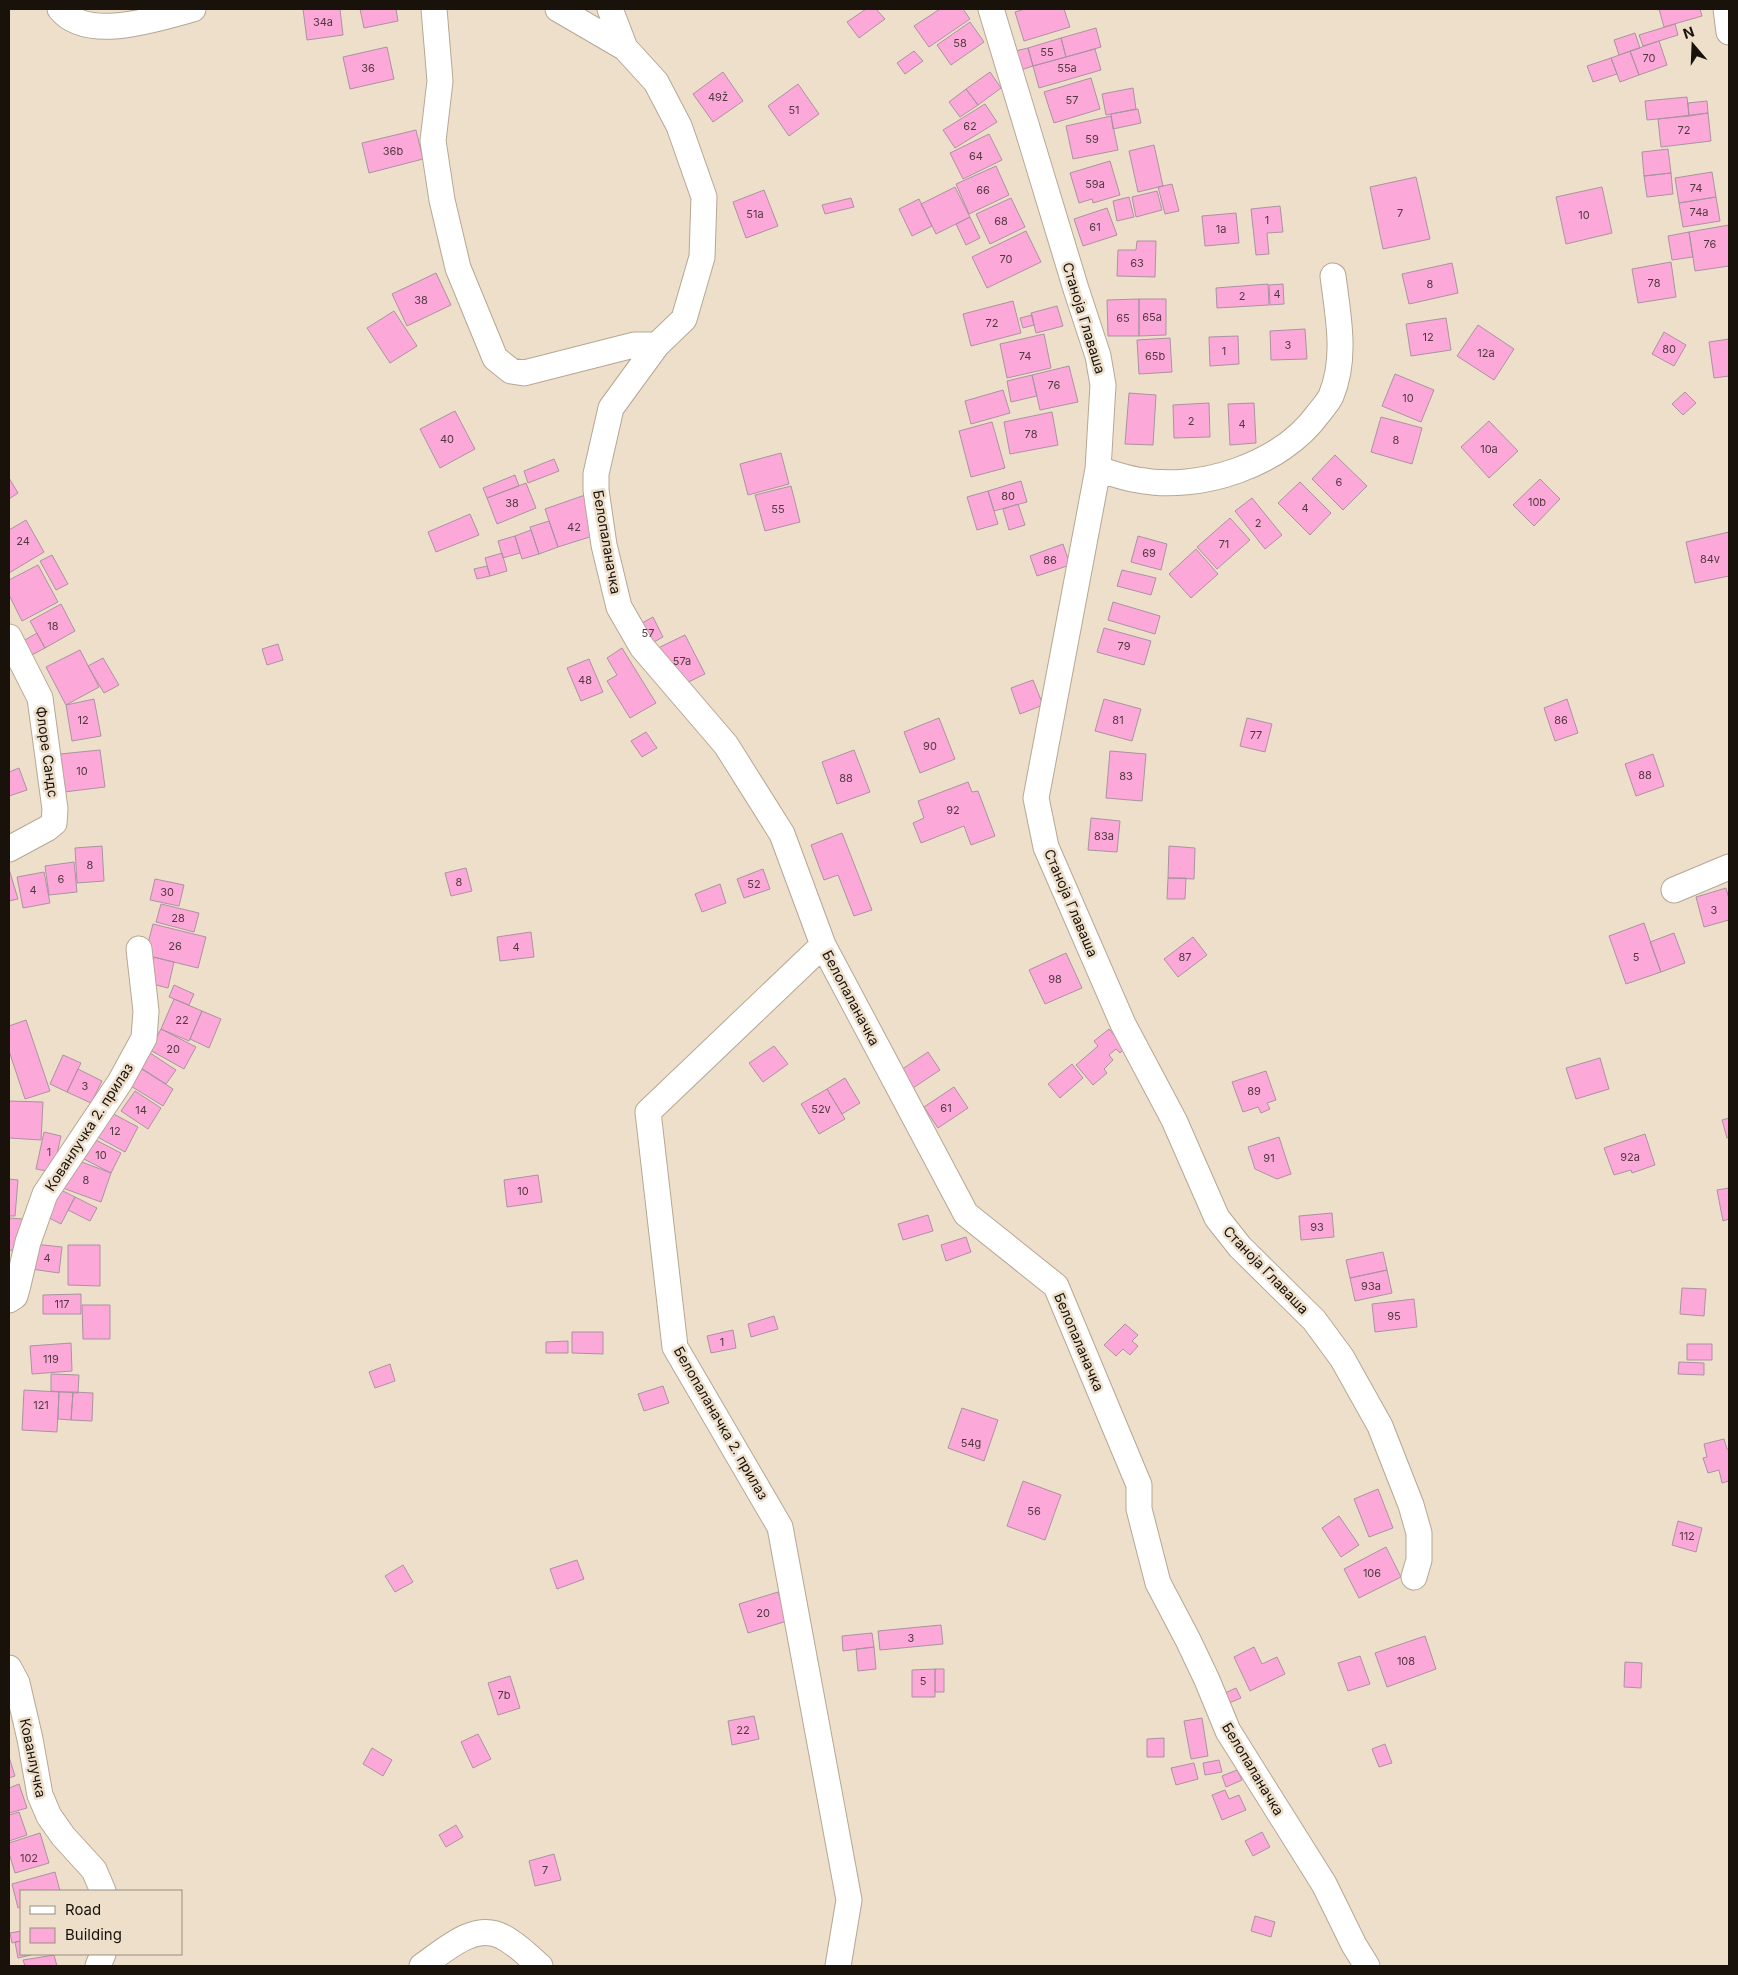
<svg xmlns="http://www.w3.org/2000/svg" width="1738" height="1975" font-family="Inter,sans-serif">
<style>
.building{fill:#fca9da;stroke:#aa93a0}
.lines{fill:none;stroke-linecap:round;stroke-linejoin:round}
.minor-casing{stroke:#b6a794;stroke-width:27}
.minor{stroke:#fff;stroke-width:25}
.labels{text-anchor:middle;stroke-width:5;stroke-linejoin:round;paint-order:stroke}
.number-label{font-size:11px;fill:#51383f}
.street-label{font-size:14px;fill:#18120b;stroke:#eedfcb}
</style>
<rect width="100%" height="100%" fill="#eedfcb"/>
<path class="building" d="M303 9H340L343 35 307 40Z
M360 9H396L398 21 364 28Z
M866 9H876L885 19 859 38 847 22Z
M940 9H963L970 19 929 47 914 26Z
M1025 9H1064L1070 27 1024 41 1015 12Z
M1659 9H1700L1702 16 1664 27Z
M970 22 984 42 951 65 937 45Z
M1675 24 1678 35 1643 46 1639 35Z
M1096 28 1101 47 1066 57 1061 38Z
M1635 33 1640 48 1619 55 1614 40Z
M1061 38 1066 57 1033 66 1028 48Z
M1659 41 1667 65 1639 75 1630 51Z
M387 47 394 79 350 89 343 57Z
M1028 48 1033 66 1021 70 1015 51Z
M1095 49 1101 70 1039 88 1033 66Z
M914 51 923 61 905 74 897 63Z
M1630 51 1639 75 1620 82 1611 58Z
M1611 58 1617 74 1593 82 1587 66Z
M723 72 743 101 713 122 693 94Z
M990 72 1001 88 978 105 966 89Z
M1091 78 1100 109 1054 123 1044 92Z
M798 84 819 114 789 136 768 106Z
M1133 88 1136 109 1106 115 1102 94Z
M966 89 978 105 960 117 949 102Z
M1687 97 1689 116 1647 120 1645 101Z
M1707 101 1708 113 1689 116 1688 103Z
M985 104 997 122 955 148 943 130Z
M1138 109 1141 123 1113 129 1111 114Z
M1708 113 1711 141 1661 147 1658 119Z
M1111 116 1118 150 1073 159 1066 126Z
M416 130 423 159 369 173 362 143Z
M989 134 1002 160 963 179 950 153Z
M1154 145 1163 186 1138 192 1129 151Z
M1668 149 1671 173 1644 176 1642 152Z
M1110 161 1120 195 1093 203 1092 199 1079 203 1070 173Z
M996 166 1009 195 969 214 956 184Z
M1712 172 1716 197 1679 203 1675 178Z
M1671 173 1673 194 1647 197 1644 176Z
M1416 177 1430 239 1383 249 1370 187Z
M1172 184 1179 211 1165 214 1158 187Z
M955 187 970 217 936 234 921 204Z
M1602 187 1612 233 1566 244 1556 197Z
M764 190 778 226 746 238 733 202Z
M1157 191 1162 210 1136 217 1132 197Z
M1129 197 1134 217 1117 221 1113 201Z
M1716 197 1720 221 1683 227 1679 203Z
M851 198 854 207 825 214 822 205Z
M1011 198 1025 227 990 244 976 214Z
M919 199 932 226 912 236 899 209Z
M1280 206 1283 232 1267 233 1269 254 1256 255 1251 209Z
M1107 208 1117 235 1083 246 1074 219Z
M1236 213 1239 243 1205 246 1202 216Z
M970 217 980 238 966 245 956 224Z
M1729 225V266L1695 271 1689 232Z
M1026 231 1041 262 987 288 972 257Z
M1689 232 1693 257 1672 260 1668 236Z
M1137 241H1156L1155 277 1117 276 1118 250H1136Z
M1671 262 1676 297 1638 303 1632 269Z
M1452 263 1458 293 1409 304 1402 274Z
M436 273 451 305 407 326 392 294Z
M1268 284 1269 305 1217 308 1216 288Z
M1283 284 1284 304 1270 305 1269 285Z
M1139 299H1166V335L1139 336Z
M1139 299V336H1108L1107 300Z
M1013 301 1021 333 971 346 963 314Z
M1057 306 1063 326 1036 333 1031 313Z
M394 311 417 346 390 363 367 328Z
M1032 315 1034 325 1023 328 1020 318Z
M1446 318 1451 350 1411 356 1406 324Z
M1478 325 1514 349 1494 380 1457 356Z
M1305 329 1307 359 1271 360 1270 331Z
M1664 332 1686 345 1674 366 1652 354Z
M1044 334 1051 368 1007 378 1000 344Z
M1238 336 1239 364 1210 366 1209 337Z
M1170 338 1172 372 1139 374 1137 340Z
M1729 339V376L1714 378 1709 342Z
M1069 366 1078 402 1040 410 1032 375Z
M1395 374 1434 390 1421 422 1382 406Z
M1032 375 1037 396 1011 402 1007 381Z
M1003 390 1010 413 971 424 965 401Z
M1685 392 1696 403 1683 415 1672 404Z
M1129 393 1156 395 1153 445 1125 444Z
M1209 403 1210 437 1174 438 1173 405Z
M1254 403 1256 443 1230 445 1228 404Z
M455 411 475 449 440 468 420 429Z
M1052 412 1058 445 1010 454 1004 422Z
M1381 417 1422 428 1412 464 1371 452Z
M1489 421 1518 451 1489 478 1461 447Z
M992 422 1005 468 971 477 959 431Z
M781 453 789 484 748 495 740 464Z
M1335 455 1367 486 1343 510 1312 479Z
M554 459 559 471 528 483 524 471Z
M515 475 519 486 487 498 483 488Z
M9 478 18 493 9 499Z
M1540 479 1560 499 1534 526 1513 505Z
M1021 481 1027 502 994 511 988 491Z
M1300 482 1331 513 1310 535 1278 503Z
M526 483 536 508 497 524 487 498Z
M791 486 800 522 765 531 755 495Z
M988 491 998 524 977 530 967 497Z
M585 495 599 534 558 547 545 509Z
M1252 498 1282 535 1265 549 1235 511Z
M1018 504 1025 525 1009 530 1003 509Z
M470 514 479 535 436 552 428 532Z
M1230 518 1250 540 1217 569 1197 547Z
M26 520 44 552 9 573V530Z
M549 521 558 547 539 554 530 527Z
M531 530 539 554 522 559 515 536Z
M1729 532V576L1695 583 1686 542Z
M515 536 520 553 503 558 498 541Z
M1138 536 1167 544 1161 570 1131 562Z
M1063 544 1070 565 1037 576 1030 556Z
M1196 549 1218 574 1191 598 1169 574Z
M502 553 507 571 490 576 485 558Z
M52 555 68 584 56 590 40 561Z
M38 565 58 602 22 621 9 595V580Z
M487 566 490 576 477 579 474 569Z
M1122 570 1156 578 1151 595 1117 586Z
M1113 602 1160 616 1155 634 1108 620Z
M61 604 75 631 45 648 30 621Z
M653 617 663 637 643 648 633 628Z
M1104 628 1151 641 1144 665 1097 652Z
M37 633 45 648 26 658 18 644Z
M685 635 705 674 678 687 658 648Z
M278 644 283 660 267 665 262 649Z
M622 648 656 703 630 718 607 681 617 675 607 658Z
M80 650 99 687 66 705 46 667Z
M103 658 119 685 104 693 88 666Z
M589 659 603 692 581 701 567 668Z
M1033 680 1043 705 1020 714 1011 688Z
M94 699 101 736 72 741 66 705Z
M1104 699 1141 709 1132 741 1095 731Z
M1567 699 1578 733 1555 741 1544 708Z
M939 718 955 759 920 773 904 732Z
M1247 718 1272 724 1265 752 1240 746Z
M646 732 657 748 642 757 631 741Z
M100 750 105 787 64 792 60 754Z
M854 750 870 792 837 804 822 762Z
M1110 751 1146 754 1142 801 1106 798Z
M1653 754 1664 786 1636 796 1625 764Z
M19 768 27 790 9 796V772Z
M968 782 972 792 978 791 995 836 971 845 964 826 921 843 913 823 924 818 918 801Z
M1091 818 1120 821 1117 852 1088 850Z
M842 833 872 910 854 916 838 875 824 880 811 845Z
M102 846 104 881 77 883 75 848Z
M1169 846 1195 848 1194 879 1168 878Z
M74 862 77 892 49 895 45 866Z
M466 868 472 891 451 896 445 873Z
M9 869 18 899 9 901Z
M763 869 770 889 744 898 737 879Z
M44 872 50 903 23 908 17 877Z
M1168 878H1186L1185 899H1167Z
M155 879 184 885 179 906 150 900Z
M720 884 726 903 702 912 695 894Z
M1726 888 1729 899V920L1704 927 1696 897Z
M161 904 199 913 194 932 156 922Z
M1644 923 1661 972 1626 984 1609 936Z
M153 924 206 937 198 968 145 955Z
M531 932 534 957 500 961 497 937Z
M1674 933 1685 963 1661 972 1650 942Z
M1193 937 1207 955 1178 977 1164 959Z
M1066 953 1082 988 1045 1004 1029 970Z
M154 957 174 962 168 988 148 983Z
M174 985 194 994 189 1005 169 997Z
M174 999 202 1011 189 1041 161 1029Z
M202 1011 221 1019 209 1048 190 1039Z
M26 1020 50 1091 25 1099 9 1051V1026Z
M161 1029 196 1047 184 1069 150 1050Z
M1109 1029 1124 1047 1123 1050 1120 1053 1116 1049 1109 1055 1113 1060 1104 1069 1107 1073 1093 1085 1076 1065 1098 1046 1094 1041Z
M774 1046 788 1064 763 1082 749 1063Z
M144 1049 176 1070 166 1084 135 1064Z
M928 1052 940 1070 913 1088 901 1070Z
M63 1055 81 1063 67 1092 50 1084Z
M1600 1058 1609 1089 1576 1099 1566 1068Z
M1072 1064 1083 1078 1060 1098 1048 1084Z
M137 1066 173 1089 163 1106 126 1083Z
M78 1069 102 1081 91 1103 67 1092Z
M1266 1071 1276 1100 1267 1103 1270 1109 1261 1113 1258 1107 1243 1112 1232 1082Z
M845 1078 860 1103 842 1114 827 1089Z
M954 1087 968 1108 938 1128 924 1107Z
M827 1089 845 1119 819 1134 801 1104Z
M135 1091 161 1108 148 1129 121 1111Z
M9 1101 43 1102 41 1140 9 1138Z
M106 1110 138 1127 125 1152 92 1134Z
M1729 1118V1137L1727 1138 1722 1120Z
M44 1132 61 1136 53 1172 36 1169Z
M1645 1134 1655 1165 1632 1173 1631 1170 1614 1175 1604 1148Z
M90 1137 121 1153 111 1173 80 1157Z
M1279 1137 1291 1174 1277 1179 1255 1169 1248 1147Z
M71 1158 111 1173 101 1202 60 1187Z
M538 1175 542 1202 507 1207 504 1180Z
M9 1179 18 1180 15 1216H9Z
M55 1187 75 1197 61 1224 41 1214Z
M1729 1188V1219L1723 1221 1717 1190Z
M75 1197 97 1208 90 1221 68 1210Z
M1332 1213 1334 1237 1301 1240 1299 1216Z
M928 1215 933 1231 903 1240 898 1224Z
M9 1218 23 1219 20 1251 9 1250Z
M966 1237 971 1252 946 1261 941 1245Z
M34 1244 62 1247 59 1273 31 1269Z
M68 1245H100V1286L68 1285Z
M1383 1252 1387 1270 1350 1278 1346 1260Z
M1387 1270 1392 1293 1355 1301 1350 1278Z
M1682 1288 1706 1289 1704 1316 1680 1314Z
M81 1294V1314H43V1295Z
M1414 1299 1417 1327 1375 1332 1372 1304Z
M82 1305H110V1339H83Z
M774 1316 778 1329 751 1337 748 1324Z
M1125 1324 1138 1335 1132 1341 1138 1346 1130 1355 1123 1349 1116 1356 1104 1345Z
M733 1330 736 1348 711 1353 707 1336Z
M572 1332H603V1354L572 1353Z
M568 1341V1353H546V1342Z
M71 1343 72 1371 32 1374 30 1346Z
M1687 1344H1712V1360H1687Z
M1679 1362 1704 1363V1375L1678 1374Z
M390 1364 395 1381 375 1388 369 1372Z
M51 1374 79 1375 78 1393 51 1391Z
M663 1386 669 1403 644 1411 638 1394Z
M24 1390 59 1392 57 1432 22 1430Z
M59 1392H73L71 1420 58 1419Z
M73 1392 93 1393 92 1421 71 1420Z
M962 1408 998 1420 984 1461 948 1448Z
M1724 1439 1727 1449H1729V1481L1722 1483 1719 1470 1708 1473 1703 1458 1707 1457 1704 1444Z
M1023 1481 1061 1495 1045 1540 1007 1526Z
M1378 1489 1393 1528 1369 1537 1354 1499Z
M1339 1516 1359 1545 1341 1557 1322 1528Z
M1678 1521 1702 1528 1696 1552 1672 1545Z
M1386 1547 1401 1577 1359 1598 1344 1569Z
M577 1560 584 1579 557 1589 550 1569Z
M403 1565 413 1582 395 1592 385 1576Z
M778 1592 787 1621 748 1633 739 1604Z
M941 1625 943 1644 880 1650 878 1631Z
M872 1633 874 1647 843 1651 842 1636Z
M1425 1636 1436 1669 1387 1687 1375 1653Z
M874 1647 876 1669 858 1671 856 1649Z
M1254 1647 1262 1664 1277 1657 1285 1674 1250 1691 1234 1657Z
M1360 1656 1370 1684 1348 1691 1338 1663Z
M1625 1662 1642 1663 1641 1688 1624 1687Z
M935 1669H944V1692H935Z
M935 1669V1697H912V1670Z
M510 1676 520 1708 498 1715 488 1683Z
M1236 1688 1241 1698 1229 1703 1225 1693Z
M754 1716 759 1739 732 1745 728 1721Z
M1202 1718 1208 1756 1191 1759 1184 1721Z
M478 1734 491 1759 473 1768 461 1742Z
M1164 1738V1757H1147V1739Z
M1385 1744 1392 1763 1379 1767 1372 1749Z
M372 1748 392 1760 383 1776 363 1764Z
M9 1757 15 1776 9 1778Z
M1219 1760 1222 1772 1205 1775 1203 1763Z
M1194 1763 1198 1779 1176 1785 1171 1768Z
M1237 1770 1242 1780 1226 1787 1222 1776Z
M19 1784 27 1808 9 1813V1788Z
M1225 1790 1229 1799 1239 1795 1246 1810 1222 1820 1212 1795Z
M19 1812 27 1835 9 1841V1815Z
M456 1825 463 1837 446 1847 439 1835Z
M1262 1832 1270 1847 1253 1856 1245 1841Z
M40 1833 49 1863 15 1873 9 1853V1843Z
M554 1854 561 1880 535 1886 529 1861Z
M55 1872 60 1891H21V1907L18 1908 12 1884Z
M1255 1916 1275 1922 1271 1937 1251 1931Z
M21 1931V1941L12 1943 10 1933Z
M21 1941V1954H31V1955L18 1958 15 1942Z
M54 1955 57 1966H25L23 1960Z"/>
<g class="lines">
<defs>
<path id="minor" d="M60 9C88 43 158 18 193 9
M434 9 440 81 433 141 442 200 458 268 495 358 511 371 524 373 634 345H657
M558 9 625 48
M610 9 625 48 656 82 679 126 704 197 702 257 684 319 657 345 611 408 596 474V490L604 545 619 607 642 647 726 745 782 834 823 945 966 1214 1056 1286 1139 1485V1509L1158 1583 1188 1640 1207 1680 1228 1731 1324 1884 1354 1945 1367 1966
M991 9 1076 289 1098 356 1103 385 1098 469 1036 798 1046 847 1123 1024 1174 1120 1217 1218 1240 1247 1314 1320 1342 1358 1380 1426 1411 1505 1419 1533V1560L1414 1577
M1726 9 1729 32
M1098 469C1111 473 1124 478 1138 480 1199 492 1281 465 1318 414 1322 409 1328 402 1331 396 1347 358 1338 316 1333 276
M9 637 40 698 55 809 54 823 48 828 9 849
M1674 890 1729 867
M823 945 648 1112 675 1347 780 1527 849 1900 838 1966
M9 1300 15 1296 18 1285 28 1242 45 1194 120 1082 144 1038 146 1011 139 949
M9 1668 17 1683 30 1739 40 1795 49 1816 63 1836 94 1870 103 1891
M98 1966 103 1954
M422 1966C444 1951 475 1921 503 1937 517 1944 528 1956 540 1966"/>
</defs>
<use href="#minor" class="minor-casing"/>
<use href="#minor" class="minor"/>
</g>
<g class="labels">
<g class="number-label">
<text x="323" y="26">34a</text>
<text x="960" y="47">58</text>
<text x="1047" y="56">55</text>
<text x="1649" y="62">70</text>
<text x="368" y="72">36</text>
<text x="1067" y="72">55a</text>
<text x="718" y="101">49ž</text>
<text x="1072" y="104">57</text>
<text x="794" y="114">51</text>
<text x="970" y="130">62</text>
<text x="1684" y="134">72</text>
<text x="1092" y="143">59</text>
<text x="393" y="155">36b</text>
<text x="976" y="160">64</text>
<text x="1095" y="188">59a</text>
<text x="1696" y="192">74</text>
<text x="983" y="194">66</text>
<text x="1699" y="216">74a</text>
<text x="1400" y="217">7</text>
<text x="755" y="218">51a</text>
<text x="1584" y="219">10</text>
<text x="1267" y="224">1</text>
<text x="1001" y="225">68</text>
<text x="1095" y="231">61</text>
<text x="1221" y="233">1a</text>
<text x="1710" y="248">76</text>
<text x="1006" y="263">70</text>
<text x="1137" y="267">63</text>
<text x="1654" y="287">78</text>
<text x="1430" y="288">8</text>
<text x="1277" y="298">4</text>
<text x="1242" y="300">2</text>
<text x="421" y="304">38</text>
<text x="1152" y="321">65a</text>
<text x="1123" y="322">65</text>
<text x="992" y="327">72</text>
<text x="1428" y="341">12</text>
<text x="1288" y="349">3</text>
<text x="1669" y="353">80</text>
<text x="1224" y="355">1</text>
<text x="1486" y="357">12a</text>
<text x="1025" y="360">74</text>
<text x="1155" y="360">65b</text>
<text x="1054" y="389">76</text>
<text x="1408" y="402">10</text>
<text x="1191" y="425">2</text>
<text x="1242" y="428">4</text>
<text x="1031" y="438">78</text>
<text x="447" y="443">40</text>
<text x="1396" y="444">8</text>
<text x="1489" y="453">10a</text>
<text x="1339" y="486">6</text>
<text x="1008" y="500">80</text>
<text x="1537" y="506">10b</text>
<text x="512" y="507">38</text>
<text x="1305" y="512">4</text>
<text x="778" y="513">55</text>
<text x="1258" y="527">2</text>
<text x="574" y="531">42</text>
<text x="23" y="545">24</text>
<text x="1224" y="548">71</text>
<text x="1149" y="557">69</text>
<text x="1710" y="563">84v</text>
<text x="1050" y="564">86</text>
<text x="53" y="630">18</text>
<text x="648" y="637">57</text>
<text x="1124" y="650">79</text>
<text x="682" y="665">57a</text>
<text x="585" y="684">48</text>
<text x="83" y="724">12</text>
<text x="1118" y="724">81</text>
<text x="1561" y="724">86</text>
<text x="1256" y="739">77</text>
<text x="930" y="750">90</text>
<text x="82" y="775">10</text>
<text x="1645" y="779">88</text>
<text x="1126" y="780">83</text>
<text x="846" y="782">88</text>
<text x="953" y="814">92</text>
<text x="1104" y="840">83a</text>
<text x="90" y="869">8</text>
<text x="61" y="883">6</text>
<text x="459" y="886">8</text>
<text x="754" y="888">52</text>
<text x="33" y="894">4</text>
<text x="167" y="896">30</text>
<text x="1714" y="914">3</text>
<text x="178" y="922">28</text>
<text x="175" y="950">26</text>
<text x="516" y="951">4</text>
<text x="1185" y="961">87</text>
<text x="1636" y="961">5</text>
<text x="1055" y="983">98</text>
<text x="182" y="1024">22</text>
<text x="173" y="1053">20</text>
<text x="85" y="1090">3</text>
<text x="1254" y="1095">89</text>
<text x="946" y="1112">61</text>
<text x="821" y="1113">52v</text>
<text x="141" y="1114">14</text>
<text x="115" y="1135">12</text>
<text x="49" y="1156">1</text>
<text x="101" y="1159">10</text>
<text x="1630" y="1161">92a</text>
<text x="1269" y="1162">91</text>
<text x="86" y="1184">8</text>
<text x="523" y="1195">10</text>
<text x="1317" y="1231">93</text>
<text x="47" y="1262">4</text>
<text x="1371" y="1290">93a</text>
<text x="62" y="1308">117</text>
<text x="1394" y="1320">95</text>
<text x="722" y="1346">1</text>
<text x="51" y="1363">119</text>
<text x="41" y="1409">121</text>
<text x="971" y="1447">54g</text>
<text x="1034" y="1515">56</text>
<text x="1687" y="1540">112</text>
<text x="1372" y="1577">106</text>
<text x="763" y="1617">20</text>
<text x="911" y="1642">3</text>
<text x="1406" y="1665">108</text>
<text x="923" y="1685">5</text>
<text x="504" y="1699">7b</text>
<text x="743" y="1734">22</text>
<text x="29" y="1862">102</text>
<text x="545" y="1874">7</text>
</g>
<g class="street-label">
<text transform="translate(1084 318) rotate(73)" y="5">Станоја Главаша</text>
<text transform="translate(607 542) rotate(80)" y="5">Белопаланачка</text>
<text transform="translate(47 752) rotate(82)" y="5">Флоре Сандс</text>
<text transform="translate(1071 903) rotate(67)" y="5">Станоја Главаша</text>
<text transform="translate(851 998) rotate(62)" y="5">Белопаланачка</text>
<text transform="translate(89 1127) rotate(-57)" y="5">Кованлучка 2. прилаз</text>
<text transform="translate(1266 1270) rotate(46)" y="5">Станоја Главаша</text>
<text transform="translate(1079 1342) rotate(67)" y="5">Белопаланачка</text>
<text transform="translate(721 1423) rotate(60)" y="5">Белопаланачка 2. прилаз</text>
<text transform="translate(33 1758) rotate(78)" y="5">Кованлучка</text>
<text transform="translate(1253 1769) rotate(59)" y="5">Белопаланачка</text>
</g>
</g>
<rect width="1738" height="1975" fill="none" stroke="#18120b" stroke-width="20"/>
<rect x="20" y="1890" width="162" height="65" fill="#eedfcb" stroke="#988d7e"/>
<rect x="30" y="1906" width="25" height="8" fill="#ffffff" stroke="#988d7e"/>
<text x="65" y="1915" font-size="15" fill="#18120b">Road</text>
<rect x="30" y="1928" width="25" height="15" fill="#fca9da" stroke="#988d7e"/>
<text x="65" y="1940" font-size="15" fill="#18120b">Building</text>
<g transform="translate(1693 45) rotate(341)" stroke="#eedfcb" stroke-width="4" paint-order="stroke">
<path d="M0-4L9 19L0 12L-9 19Z" fill="#18120b"/>
<text y="-8" font-size="14" font-weight="bold" text-anchor="middle" fill="#18120b">N</text>
</g>
</svg>
